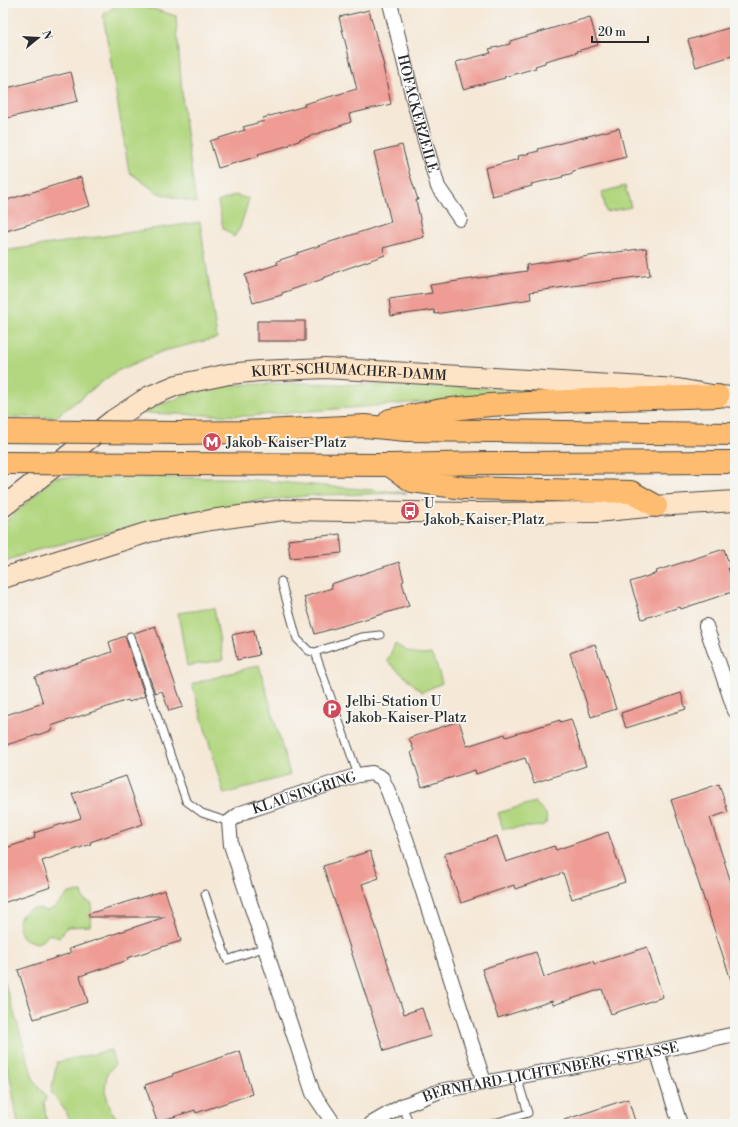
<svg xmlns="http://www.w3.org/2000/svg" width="738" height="1127" font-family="'Libre Bodoni',serif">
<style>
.green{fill:#b2d780;stroke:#6e8156}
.building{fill:#ee9c94}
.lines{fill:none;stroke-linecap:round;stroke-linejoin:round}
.lane-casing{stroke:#494745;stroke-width:9}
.street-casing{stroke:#494745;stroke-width:16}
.secondary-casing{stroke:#494745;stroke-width:22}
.highway-casing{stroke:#494745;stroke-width:24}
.lane{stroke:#fff;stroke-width:7}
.street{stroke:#fff;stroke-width:14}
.secondary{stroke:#fee4c6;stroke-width:20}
.highway{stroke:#fdbc70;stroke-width:22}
.highway-bridge-casing{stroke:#494745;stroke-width:24;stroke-linecap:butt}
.highway-bridge{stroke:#fdbc70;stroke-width:22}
.labels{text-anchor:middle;stroke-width:4;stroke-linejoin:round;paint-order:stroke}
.street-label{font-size:14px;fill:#2b2b2b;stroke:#f6f6f2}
.poi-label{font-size:14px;fill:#2b2b2b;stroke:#f6f6f2;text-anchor:start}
</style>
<rect width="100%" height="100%" fill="#f6f6f2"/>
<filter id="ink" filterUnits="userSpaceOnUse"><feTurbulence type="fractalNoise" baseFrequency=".025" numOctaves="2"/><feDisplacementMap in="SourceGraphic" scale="8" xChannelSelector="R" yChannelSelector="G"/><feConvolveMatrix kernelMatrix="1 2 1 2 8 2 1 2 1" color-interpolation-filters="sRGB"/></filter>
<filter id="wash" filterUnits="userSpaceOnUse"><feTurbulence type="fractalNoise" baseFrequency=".012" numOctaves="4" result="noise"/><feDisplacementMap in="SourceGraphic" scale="16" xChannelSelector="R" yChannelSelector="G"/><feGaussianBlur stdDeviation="0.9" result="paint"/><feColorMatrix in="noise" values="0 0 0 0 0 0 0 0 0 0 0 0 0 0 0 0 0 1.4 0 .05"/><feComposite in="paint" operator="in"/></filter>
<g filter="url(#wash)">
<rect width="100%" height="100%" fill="#f5e8d7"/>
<path class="green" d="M120 3H133L176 16 184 118 196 203 158 193 129 172 103 15Z
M625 186 631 207 606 212 602 192Z
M235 195 249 199 240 228 234 237 223 228 218 202Z
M200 222 217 338 163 351 115 372 56 417H3V251Z
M298 383 572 390 249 416 139 413 189 394 228 385Z
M55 477 232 478 407 493 316 495 249 502 184 514 33 551 3 562V524Z
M214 608 223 660 187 666 178 613Z
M395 644C408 652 415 657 431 654L438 669 442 683 422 692 387 661Z
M259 665 290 775 224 794 192 684Z
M535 802 546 814 547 822 542 826 503 829 498 813Z
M82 892 84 900 92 904 90 926 67 927 59 938 49 934 44 940 37 943 24 939C22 935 19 931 19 927 17 911 34 905 46 911L54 908 69 893Z
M3 978 19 1029 33 1078 45 1095 46 1099 44 1102 47 1124H18L11 1082 3 1048Z
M111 1050 115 1064 107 1074 105 1091 111 1110 121 1124H70L67 1113 51 1092 57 1062Z"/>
<g id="blocks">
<path class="building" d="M369 10 384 66H383L391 104 349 114 351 122 299 140V141L289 144 290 145 258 154 259 156 218 168 210 141 245 130 243 127 264 121 263 118 305 106 304 104 357 89 339 17Z
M590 17 598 45 577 51 578 52 545 61V63L535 66 536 68 504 77 505 78 463 89 456 62 491 53 489 49 510 44V41Z
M735 26V55L696 67 688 40Z
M71 72 78 101 3 119V89Z
M619 128 626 157 573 171V173L562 176 563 177 531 184 532 186 492 196 485 168 519 159 518 156 539 151 538 149Z
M402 145 409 172 418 200H416L424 237 383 248 385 255 334 273V274L323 278V279L282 293V295L253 303 245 275 278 264 277 261 298 254 297 253 391 222 374 152Z
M81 177 90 206 3 232V202L7 201V200Z
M646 248 650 275 530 292 531 299 435 314 434 310 391 316 389 299 432 293 430 285 527 271 526 265Z
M257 321H305V341H257Z
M340 534 342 553 290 558 288 540Z
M724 549 730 567 728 568 735 591 681 609 680 607 642 619 630 582 657 573 656 571Z
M399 562 404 581 402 582 409 606 315 634 304 597 332 588 331 584Z
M155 626 183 707 169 711 162 691 155 693 134 633Z
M254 630 259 655 237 660 232 635Z
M125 636 145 696 129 702 128 700 51 726 53 730 3 746V716L43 703 35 677 112 652 109 642Z
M595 644 616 709 591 717 570 653Z
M681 693 686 709 626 728 621 713Z
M571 719 586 766 534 783 525 758 476 774 475 770 422 787 411 752 414 751 409 738 459 721 467 746 505 734 506 737 560 720V722Z
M126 776 143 824 90 842 91 844 42 861 51 887 3 903V849L35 838 34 833 81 818 72 794Z
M719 784 728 812 710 818 731 882 735 880V983H732L671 800Z
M608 832 625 882 572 899 563 873 515 889 514 885 461 903 444 854 497 836 506 862 554 846 556 850Z
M370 851 379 878 362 884 404 1014 422 1008 431 1036 384 1051 323 866Z
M165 890 181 941 127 958 128 960 80 976 88 1002 34 1019 18 970 71 953 69 949 165 917H89L88 914Z
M647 947 663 997 611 1014 602 989 553 1005 552 1001 498 1018 482 969 536 952 544 977 593 961 594 964Z
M240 1051 252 1094 196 1113 195 1110 157 1122 145 1085 173 1076 172 1074Z
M628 1099 636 1124H561V1121Z"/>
</g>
</g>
<g filter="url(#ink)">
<use href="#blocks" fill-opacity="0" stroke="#494745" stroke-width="1"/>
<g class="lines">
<defs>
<path id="lane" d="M281 581 297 639 309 651 315 652
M130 636 186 801 202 813 229 822
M358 775 315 652 361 637 380 635
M205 894 227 960 266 947
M402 1106 410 1124
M491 1124 528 1113 517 1077"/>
<g id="street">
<path id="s1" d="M390 3 414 102 438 187 460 219"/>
<path d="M706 626 735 711"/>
<path d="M657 1051 680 1124"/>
<path id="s2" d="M334 1124 313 1093 231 845 229 822 241 813 358 775 372 773 382 778 388 791 406 839 484 1082"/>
<path id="s3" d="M371 1124 402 1106 440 1091 657 1051 735 1034"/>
</g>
<g id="secondary">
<path id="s4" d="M3 507 113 420 150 396 177 385 229 374 259 371 325 368 678 389 718 396 735 397"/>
<path d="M3 578 149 532 211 520 283 510 474 513 596 512 656 506 735 501"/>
</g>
<path id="highway" d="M390 420 442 410 490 405 587 400 718 396
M178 433 242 432 365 426 406 430 735 434
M178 464 389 465 488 463 735 462
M389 465 412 481 464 488 631 492 656 506"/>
</defs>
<use href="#lane" class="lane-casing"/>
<use href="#street" class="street-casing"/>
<use href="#secondary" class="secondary-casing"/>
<use href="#highway" class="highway-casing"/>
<use href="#lane" class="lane"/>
<use href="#street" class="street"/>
<use href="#secondary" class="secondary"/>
<use href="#highway" class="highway"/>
<defs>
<path id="highway-bridge" d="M3 431 178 433
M3 463 178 464"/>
</defs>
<use href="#highway-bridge" class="highway-bridge-casing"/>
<use href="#highway-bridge" class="highway-bridge"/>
</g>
</g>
<defs>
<symbol id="metro-disc" viewBox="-11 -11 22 22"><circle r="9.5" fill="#d1495b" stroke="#f6f6f2"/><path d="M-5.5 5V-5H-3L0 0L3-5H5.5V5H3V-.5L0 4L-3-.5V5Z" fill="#fff"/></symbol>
<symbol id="bus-disc" viewBox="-11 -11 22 22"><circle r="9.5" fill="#d1495b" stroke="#f6f6f2"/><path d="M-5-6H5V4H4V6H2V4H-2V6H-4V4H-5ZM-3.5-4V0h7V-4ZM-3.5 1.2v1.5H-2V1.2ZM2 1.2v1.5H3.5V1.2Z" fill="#fff"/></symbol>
<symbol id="parking-disc" viewBox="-11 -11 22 22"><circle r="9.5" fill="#d1495b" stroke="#f6f6f2"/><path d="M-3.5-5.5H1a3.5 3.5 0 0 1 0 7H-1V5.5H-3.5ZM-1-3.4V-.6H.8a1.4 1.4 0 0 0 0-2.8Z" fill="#fff"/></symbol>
</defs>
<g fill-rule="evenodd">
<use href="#metro-disc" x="201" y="431" width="22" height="22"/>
<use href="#bus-disc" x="399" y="500" width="22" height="22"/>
<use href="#parking-disc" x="321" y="698" width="22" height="22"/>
</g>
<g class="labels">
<g class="street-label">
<text dy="5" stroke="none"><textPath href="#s1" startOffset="114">HOFACKERZEILE</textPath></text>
<text dy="5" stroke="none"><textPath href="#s4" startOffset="387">KURT-SCHUMACHER-DAMM</textPath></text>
<text dy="5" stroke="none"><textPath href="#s2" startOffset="403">KLAUSINGRING</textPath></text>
<text dy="5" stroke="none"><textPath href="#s3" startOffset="189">BERNHARD-LICHTENBERG-STRASSE</textPath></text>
</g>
<g class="poi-label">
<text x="226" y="447">Jakob-Kaiser-Platz</text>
<text x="424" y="508">U<tspan x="424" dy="16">Jakob-Kaiser-Platz</tspan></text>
<text x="346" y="706">Jelbi-Station U<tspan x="346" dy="16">Jakob-Kaiser-Platz</tspan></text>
</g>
</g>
<rect width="738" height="1127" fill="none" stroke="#f6f6f2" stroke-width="16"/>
<g transform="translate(38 38) rotate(72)" stroke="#f6f6f2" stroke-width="3" paint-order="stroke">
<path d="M0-3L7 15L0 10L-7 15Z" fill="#2b2b2b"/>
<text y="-6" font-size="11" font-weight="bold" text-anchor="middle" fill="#2b2b2b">N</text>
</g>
<path d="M592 36v6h56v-6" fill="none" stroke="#2b2b2b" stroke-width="2"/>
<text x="598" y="36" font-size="12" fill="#2b2b2b" stroke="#f6f6f2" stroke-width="3" paint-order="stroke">20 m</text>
</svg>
